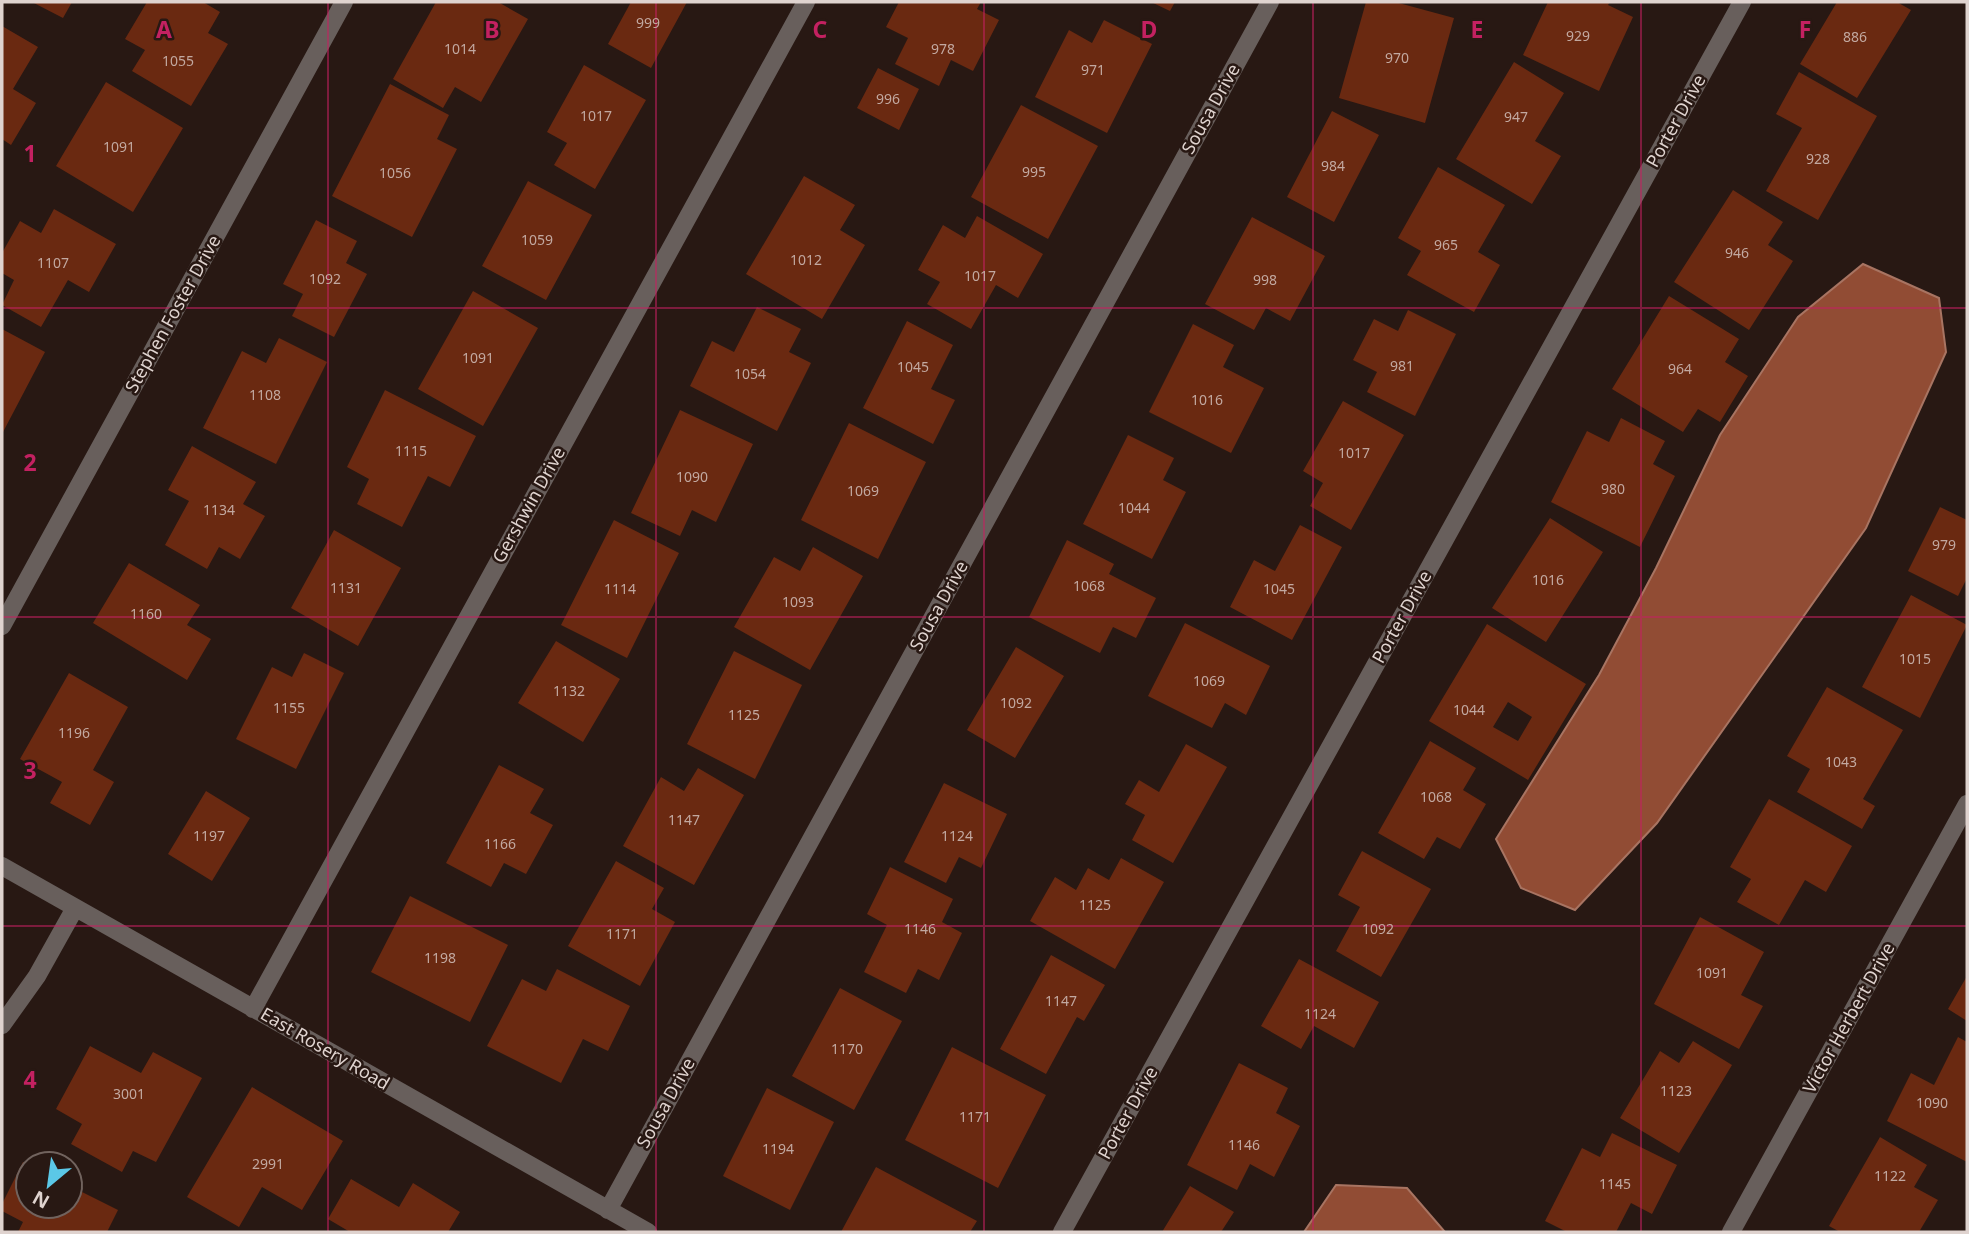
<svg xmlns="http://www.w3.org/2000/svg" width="1969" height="1234" font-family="'Noto Sans',sans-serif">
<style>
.water{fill:#914c34;stroke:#a87462;stroke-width:2}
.building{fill:#6a2911;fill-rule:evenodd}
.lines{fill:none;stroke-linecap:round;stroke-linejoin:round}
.minor{stroke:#685f5c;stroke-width:18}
.grid{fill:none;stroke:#c32161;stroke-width:2;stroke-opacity:0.55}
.labels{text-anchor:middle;stroke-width:5;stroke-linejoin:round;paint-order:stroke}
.number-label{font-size:14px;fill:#c2a8a0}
.street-label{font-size:18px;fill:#dfd3cf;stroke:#281813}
.grid-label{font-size:23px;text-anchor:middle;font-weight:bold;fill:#c32161;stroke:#281813;stroke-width:5;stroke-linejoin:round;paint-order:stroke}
</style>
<rect width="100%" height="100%" fill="#281813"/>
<path class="water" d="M1863 264 1939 298 1946 352 1866 528 1657 823 1575 910 1521 888 1496 839 1599 675 1656 568 1720 435 1798 317Z
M1336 1185 1407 1188 1445 1232H1304Z"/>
<path class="building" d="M32 2H72L63 18Z
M147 2H203L220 12 208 33 228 44 191 106 132 71 145 50 125 39Z
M436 2H498L528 19 481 102 455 87 443 108 393 79Z
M631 2H687L651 68 608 44Z
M899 2H981L977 9 999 20 973 71 951 60 939 86 895 64 908 38 886 27Z
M1151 2H1175L1170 11Z
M1366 2H1395L1454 18 1425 123 1339 98Z
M1548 2H1610L1608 5 1633 17 1599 91 1523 55Z
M1837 2H1897L1911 10 1857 98 1800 64Z
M1104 20 1152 44 1107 133 1035 97 1069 30 1092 43Z
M2 26 38 47 13 89 36 103 11 145 2 139Z
M1514 62 1564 93 1535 141 1561 156 1532 204 1456 159Z
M584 65 646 100 595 189 554 165 567 143 547 132Z
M878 68 919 89 899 130 857 108Z
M1799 72 1877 116 1818 220 1766 191 1802 128 1776 114Z
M106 82 183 128 133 212 56 166Z
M390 84 449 115 437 139 457 149 412 237 332 196Z
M1021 105 1098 146 1048 239 971 197Z
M1332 111 1379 135 1334 222 1287 197Z
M1438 167 1505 205 1478 252 1500 265 1474 312 1407 275 1421 251 1398 238Z
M804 176 855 205 840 230 865 245 822 319 746 274Z
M528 181 592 215 546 300 482 266Z
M1733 190 1783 222 1768 245 1793 261 1749 330 1674 282Z
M54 209 116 244 89 292 68 280 41 327 2 305 14 280 2 273V253L20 221 41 233Z
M977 216 1043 254 1018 298 996 285 971 329 927 304 940 282 918 270 943 225 965 238Z
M1252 217 1325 256 1290 321 1266 308 1254 330 1205 304Z
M316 220 357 241 346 263 367 274 334 337 292 316 303 294 283 284Z
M473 291 538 328 483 426 418 389Z
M1669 296 1739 339 1725 362 1748 376 1720 422 1698 409 1683 432 1612 389Z
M757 307 801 329 789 352 811 363 777 431 690 386 712 341 734 352Z
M1408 310 1456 334 1415 416 1367 392 1377 372 1353 360 1374 319 1398 331Z
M907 321 953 345 931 389 955 400 933 444 863 408Z
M1193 324 1234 345 1223 367 1264 388 1231 453 1149 412Z
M2 329 45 352 2 434Z
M279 338 327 362 276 464 203 428 242 351 266 363Z
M385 390 476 436 450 487 428 476 402 527 357 504 369 479 347 467Z
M1343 401 1404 435 1351 530 1310 506 1323 483 1303 471Z
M680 410 753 444 716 522 692 510 680 536 631 513Z
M1621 418 1665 441 1653 464 1675 476 1640 547 1551 502 1587 431 1609 442Z
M849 423 926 462 878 559 801 520Z
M1128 435 1174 458 1163 480 1186 492 1152 559 1083 524Z
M192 446 256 482 243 504 265 516 240 559 219 547 207 569 165 545 189 501 168 490Z
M1940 507 1967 520V578L1958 596 1908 571Z
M1550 518 1603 552 1546 642 1492 608Z
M614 520 679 553 627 658 561 625Z
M1300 525 1342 547 1292 640 1230 607 1254 560 1275 571Z
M334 530 401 568 358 646 291 608Z
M1067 540 1114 564 1109 574 1156 598 1136 638 1113 627 1100 653 1029 617Z
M813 547 863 576 810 670 734 627 774 557 800 571Z
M129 563 200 605 187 625 211 639 187 680 93 623Z
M1911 595 1967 625 1920 718 1862 687Z
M1185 623 1270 666 1246 715 1225 703 1212 728 1148 696Z
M1487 624 1586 684 1528 780 1429 721ZM1508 702 1532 717 1518 741 1493 727Z
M556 641 620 679 583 742 518 703Z
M1016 647 1064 676 1015 758 967 730Z
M734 651 802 685 755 779 687 744Z
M304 653 344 673 296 769 236 739 272 667 292 677Z
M69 673 128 707 93 770 114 782 90 825 50 803 62 782 20 759Z
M1827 687 1903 730 1863 799 1875 806 1862 829 1797 792 1810 769 1787 756Z
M1430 741 1476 768 1463 790 1486 804 1460 849 1437 837 1424 859 1378 833Z
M1186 744 1227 767 1173 863 1132 840 1145 815 1125 804 1139 780 1159 792Z
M499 765 544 789 530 813 553 825 526 874 504 863 491 887 446 863Z
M698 768 744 795 694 885 623 846 661 777 684 791Z
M944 783 1007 814 981 868 959 857 946 883 904 862Z
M206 791 250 818 212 881 168 854Z
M1769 799 1852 846 1826 892 1805 880 1779 925 1737 902 1751 879 1730 867Z
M1362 851 1431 889 1381 977 1336 951 1360 907 1338 895Z
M1121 858 1164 882 1115 969 1030 921 1055 877 1076 890 1088 868 1109 880Z
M616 861 664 888 652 909 675 922 640 986 568 946Z
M890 867 953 899 942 922 962 933 939 980 918 969 906 993 864 972 887 925 867 914Z
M410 896 508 945 470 1022 371 972Z
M1700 917 1764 952 1741 995 1763 1006 1739 1049 1654 1004Z
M1051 955 1105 985 1084 1021 1077 1017 1046 1074 1000 1049Z
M1299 959 1379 1002 1354 1048 1314 1026 1301 1049 1261 1026Z
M557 969 630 1006 608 1051 583 1039 561 1083 487 1046 522 979 546 991Z
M1967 976V1021L1948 1009Z
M840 988 902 1021 854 1110 792 1076Z
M1958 1037 1967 1042V1162L1887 1121 1911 1073 1934 1085Z
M1693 1041 1732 1065 1679 1153 1620 1118 1660 1051 1679 1063Z
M90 1046 141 1073 153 1052 202 1078 156 1162 133 1151 122 1172 71 1144 82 1124 56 1109Z
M952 1047 1046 1095 998 1188 905 1140Z
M1239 1063 1288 1088 1276 1113 1300 1126 1274 1177 1250 1164 1237 1190 1187 1165Z
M252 1087 343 1141 302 1210 262 1187 239 1227 187 1197Z
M767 1088 834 1122 790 1210 723 1176Z
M1612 1133 1677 1165 1652 1214 1631 1203 1616 1232H1567L1545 1221 1582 1148 1600 1157Z
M1880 1137 1927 1165 1914 1187 1938 1200 1919 1232H1840L1829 1226Z
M23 1162 28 1164V1206H70V1186L118 1210 107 1232H18L23 1222 2 1211V1204Z
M876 1167 977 1221 970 1232H841Z
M351 1179 399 1207 413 1183 460 1212 448 1232H350L328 1219Z
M1190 1186 1234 1212 1221 1232H1162Z"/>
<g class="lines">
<path class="minor" d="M2 626 344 2
M2 866 648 1232
M253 1009 806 2
M2 1025 37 976 75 908
M608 1210 1270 2
M1062 1232 1742 2
M1731 1232 1967 804"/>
</g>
<path class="grid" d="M328 2V1232M656 2V1232M984 2V1232M1313 2V1232M1641 2V1232M2 308H1967M2 617H1967M2 926H1967"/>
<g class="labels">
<g class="number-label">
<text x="648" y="28">999</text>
<text x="1578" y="41">929</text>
<text x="1855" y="42">886</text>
<text x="460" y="54">1014</text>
<text x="943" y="54">978</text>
<text x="1397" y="63">970</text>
<text x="178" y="66">1055</text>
<text x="1093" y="75">971</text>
<text x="888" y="104">996</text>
<text x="596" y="121">1017</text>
<text x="1516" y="122">947</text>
<text x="119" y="152">1091</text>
<text x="1818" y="164">928</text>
<text x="1333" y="171">984</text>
<text x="1034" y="177">995</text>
<text x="395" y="178">1056</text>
<text x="537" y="245">1059</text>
<text x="1446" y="250">965</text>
<text x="1737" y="258">946</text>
<text x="806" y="265">1012</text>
<text x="53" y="268">1107</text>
<text x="980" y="281">1017</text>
<text x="325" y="284">1092</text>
<text x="1265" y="285">998</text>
<text x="478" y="363">1091</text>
<text x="1402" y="371">981</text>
<text x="913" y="372">1045</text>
<text x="1680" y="374">964</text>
<text x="750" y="379">1054</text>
<text x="265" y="400">1108</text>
<text x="1207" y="405">1016</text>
<text x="411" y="456">1115</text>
<text x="1354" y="458">1017</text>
<text x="692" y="482">1090</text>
<text x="1613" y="494">980</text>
<text x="863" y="496">1069</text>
<text x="1134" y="513">1044</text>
<text x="219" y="515">1134</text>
<text x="1944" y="550">979</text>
<text x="1548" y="585">1016</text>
<text x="1089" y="591">1068</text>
<text x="346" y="593">1131</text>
<text x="620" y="594">1114</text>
<text x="1279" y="594">1045</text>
<text x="798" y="607">1093</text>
<text x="146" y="619">1160</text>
<text x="1915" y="664">1015</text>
<text x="1209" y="686">1069</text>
<text x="569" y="696">1132</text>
<text x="1016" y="708">1092</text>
<text x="289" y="713">1155</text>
<text x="1469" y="715">1044</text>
<text x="744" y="720">1125</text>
<text x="74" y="738">1196</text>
<text x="1841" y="767">1043</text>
<text x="1436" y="802">1068</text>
<text x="684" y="825">1147</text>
<text x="209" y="841">1197</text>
<text x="957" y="841">1124</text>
<text x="500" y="849">1166</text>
<text x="1095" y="910">1125</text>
<text x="920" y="934">1146</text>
<text x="1378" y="934">1092</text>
<text x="622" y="939">1171</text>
<text x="440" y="963">1198</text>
<text x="1712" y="978">1091</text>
<text x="1061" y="1006">1147</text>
<text x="1320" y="1019">1124</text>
<text x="847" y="1054">1170</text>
<text x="1676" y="1096">1123</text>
<text x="129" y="1099">3001</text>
<text x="1932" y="1108">1090</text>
<text x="975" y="1122">1171</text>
<text x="1244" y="1150">1146</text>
<text x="778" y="1154">1194</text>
<text x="268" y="1169">2991</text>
<text x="1890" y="1181">1122</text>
<text x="1615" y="1189">1145</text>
</g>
<g class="street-label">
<text transform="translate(1211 109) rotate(-61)" y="6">Sousa Drive</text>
<text transform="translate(1676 121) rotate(-61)" y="6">Porter Drive</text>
<text transform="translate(173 314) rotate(-61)" y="6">Stephen Foster Drive</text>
<text transform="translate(529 505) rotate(-61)" y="6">Gershwin Drive</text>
<text transform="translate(939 606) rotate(-61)" y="6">Sousa Drive</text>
<text transform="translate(1402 617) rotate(-61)" y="6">Porter Drive</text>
<text transform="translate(1849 1018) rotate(-61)" y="6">Victor Herbert Drive</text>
<text transform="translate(325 1049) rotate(30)" y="6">East Rosery Road</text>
<text transform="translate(666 1103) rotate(-61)" y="6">Sousa Drive</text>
<text transform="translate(1128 1113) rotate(-61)" y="6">Porter Drive</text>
</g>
</g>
<g class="grid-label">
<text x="164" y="38">A</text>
<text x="492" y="38">B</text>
<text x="820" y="38">C</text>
<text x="1149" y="38">D</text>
<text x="1477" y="38">E</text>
<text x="1805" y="38">F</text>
<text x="30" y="162">1</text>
<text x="30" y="471">2</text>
<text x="30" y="779">3</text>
<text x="30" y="1088">4</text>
</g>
<rect width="1969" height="1234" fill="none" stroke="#dfd3cf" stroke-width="7"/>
<g transform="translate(49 1185) rotate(209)"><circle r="33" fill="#281813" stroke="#71635e" stroke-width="2"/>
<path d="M0-5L12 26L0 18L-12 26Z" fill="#5bc8e7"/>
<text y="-10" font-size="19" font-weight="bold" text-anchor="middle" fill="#dfd3cf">N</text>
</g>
</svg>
